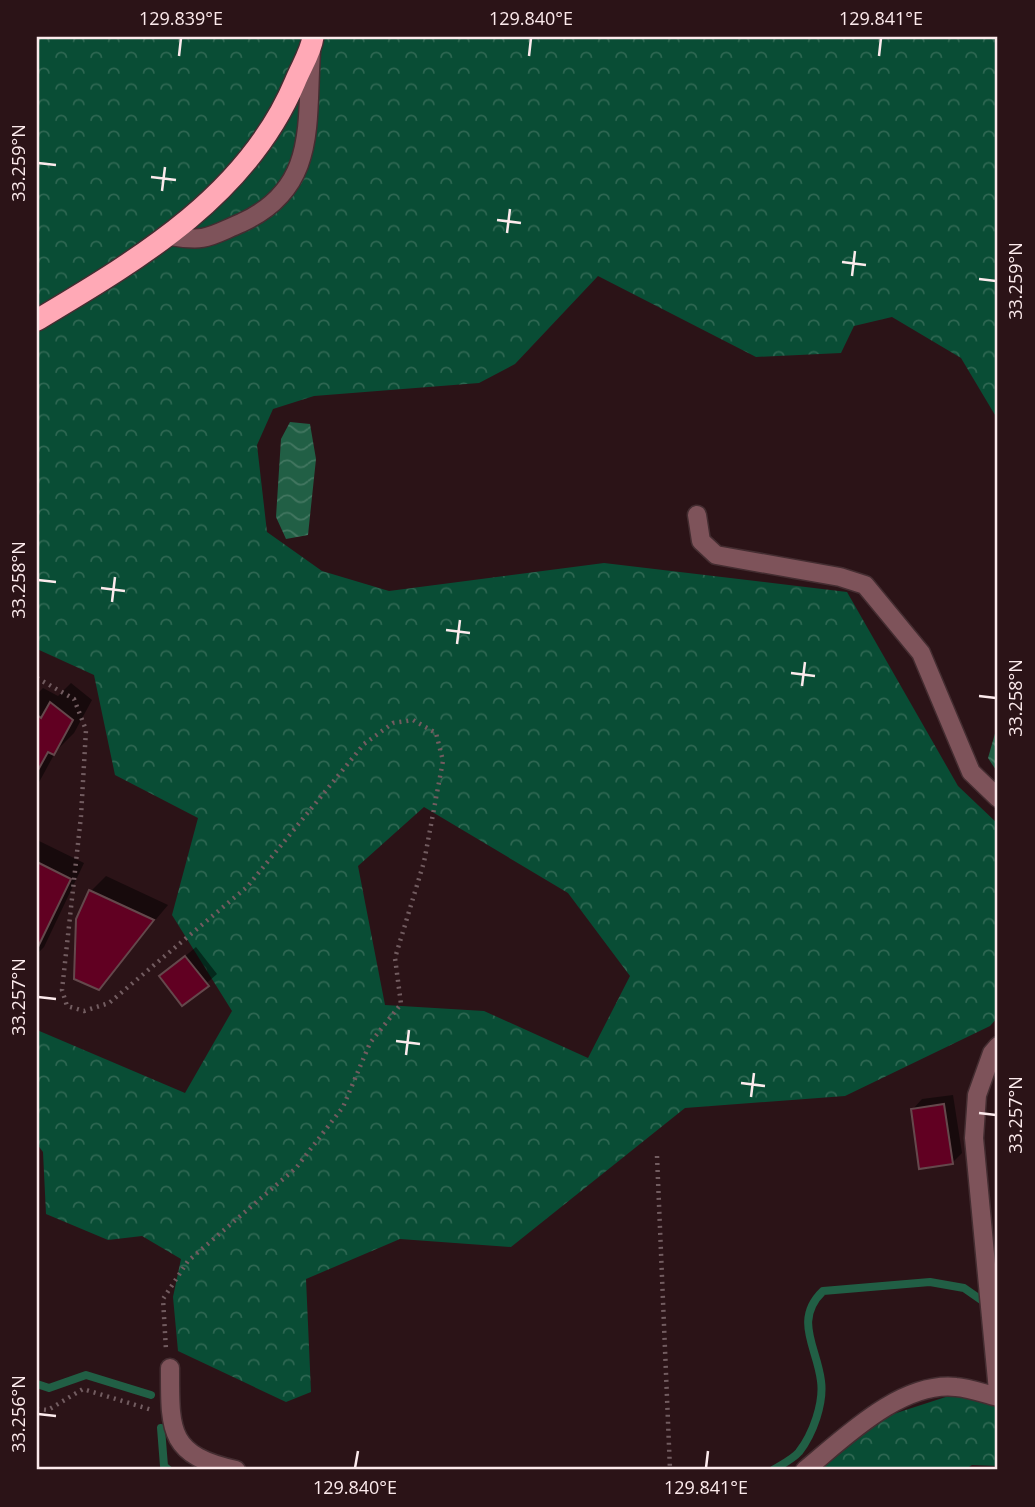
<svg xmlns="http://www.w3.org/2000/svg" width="1035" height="1507" font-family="'Open Sans',sans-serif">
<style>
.forest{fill:url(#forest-crowns);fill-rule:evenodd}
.water{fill:url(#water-waves)}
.shadow{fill:#0007}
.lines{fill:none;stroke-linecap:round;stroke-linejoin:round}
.stream{stroke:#215f45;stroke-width:8}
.building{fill:#610022;stroke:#64484c;stroke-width:2}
.street-casing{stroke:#442d31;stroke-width:21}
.highway-casing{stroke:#442d31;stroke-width:24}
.path{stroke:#725c60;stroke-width:4.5;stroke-dasharray:2 5;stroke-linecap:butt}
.street{stroke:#7e535a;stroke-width:18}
.highway{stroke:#ffa9b6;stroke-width:21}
.ticks{fill:none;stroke:#fceaec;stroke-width:2.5}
.neatline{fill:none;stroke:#fceaec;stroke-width:2.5}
.ticks-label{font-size:18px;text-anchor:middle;fill:#fceaec}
</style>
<defs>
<pattern id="forest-crowns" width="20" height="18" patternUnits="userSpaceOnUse" patternTransform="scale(1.75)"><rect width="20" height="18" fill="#094d35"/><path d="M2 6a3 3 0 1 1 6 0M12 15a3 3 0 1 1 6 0" fill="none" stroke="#2e6752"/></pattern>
<pattern id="water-waves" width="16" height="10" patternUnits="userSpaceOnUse" patternTransform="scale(1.75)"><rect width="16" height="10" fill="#215f45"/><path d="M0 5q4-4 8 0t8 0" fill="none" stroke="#427660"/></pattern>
</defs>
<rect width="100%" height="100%" fill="#2b1317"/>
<path class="forest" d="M37 37H998V420L961 358 892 317 854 326 841 353 756 357 598 276 515 364 479 383 314 396 273 409 257 445 267 532 322 571 389 591 604 563 847 592 958 786 998 824V1017L990 1026 845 1096 685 1108 511 1247 400 1239 306 1279 311 1392 286 1402 178 1351 173 1297 181 1259 142 1236 108 1240 46 1214 43 1152 37 1144V1030L185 1093 232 1011 172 915 198 818 115 775 94 675 37 649ZM424 807 568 893 630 976 588 1058 484 1011 385 1005 358 866Z
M958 1393 998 1402V1466L972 1465 964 1470H818L881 1418Z"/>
<path class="water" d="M290 422 310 424 316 459 308 535 286 539 276 517 281 439Z
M998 723V773L988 758Z"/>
<path class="shadow" d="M71 683 92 700 74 733 56 751 37 786V694L43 688 58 696Z
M37 840 84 863 44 947 37 954Z
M106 876 168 905 98 988 91 891Z
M196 947 217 974 183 1004 162 976Z
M953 1095 962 1153 952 1163 913 1109 922 1099Z"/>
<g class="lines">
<path class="stream" d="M37 1384 49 1388 86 1375 151 1395
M161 1428 164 1466 169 1470
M773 1470C781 1465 793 1459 799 1452 813 1434 824 1403 821 1381 817 1347 793 1320 823 1291L930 1282 964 1288 987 1304"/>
</g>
<path class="building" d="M50 702 73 720 54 755 48 752 37 772V715L41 718Z
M37 862 71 879 37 949Z
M89 890 154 920 99 990 74 979 76 919Z
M185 956 209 986 182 1006 159 976Z
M944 1104 953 1164 919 1169 911 1109Z"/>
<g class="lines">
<defs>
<path id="street" d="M170 236C207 242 208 237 241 223 318 188 306 124 311 52
M697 515 701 541 716 555 840 577 865 585 921 653 971 772 998 798
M998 1046 992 1053 977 1095 974 1138 998 1391
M170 1368C170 1431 168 1455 236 1470
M805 1470C844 1438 901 1381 956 1387 970 1388 985 1394 998 1397"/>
<path id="highway" d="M37 320C139 259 247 196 295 82 301 67 311 52 313 37"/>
</defs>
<use href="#street" class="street-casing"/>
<use href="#highway" class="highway-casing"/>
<path class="path" d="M37 678 74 699 86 730 81 816 62 990 67 1006 84 1011 109 1003 247 887 364 744 393 723 413 720 436 733 443 761 424 862 395 958 401 1004 370 1043 343 1107 296 1168 188 1261 163 1299 166 1350
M657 1156 670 1470
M37 1409 48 1410 83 1389 152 1410"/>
<use href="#street" class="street"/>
<use href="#highway" class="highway"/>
</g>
<path class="ticks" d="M179 56 181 38M529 56 531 38M879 56 881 38M38 163 56 165M151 177 176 180M162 191 165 167M497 220 521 223M507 233 510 209M842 262 866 265M852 276 855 251M979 279 996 281M38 580 56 582M101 588 125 591M112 602 115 577M446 630 470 633M457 644 460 620M791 673 815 676M802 686 805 662M979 696 996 698M38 997 56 999M396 1041 420 1044M406 1055 409 1030M741 1083 765 1086M751 1097 754 1073M979 1113 996 1115M38 1414 56 1416M355 1468 358 1451M706 1468 708 1451"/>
<rect width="1035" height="1507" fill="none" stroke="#2b1317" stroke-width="77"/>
<rect x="38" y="38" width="958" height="1430" class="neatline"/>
<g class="ticks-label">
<text x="181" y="25">129.839°E</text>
<text x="531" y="25">129.840°E</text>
<text x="881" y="25">129.841°E</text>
<text transform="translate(19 163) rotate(-90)" y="6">33.259°N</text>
<text transform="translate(1016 281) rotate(-90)" y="6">33.259°N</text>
<text transform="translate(19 580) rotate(-90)" y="6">33.258°N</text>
<text transform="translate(1016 698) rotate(-90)" y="6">33.258°N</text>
<text transform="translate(19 997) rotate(-90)" y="6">33.257°N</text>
<text transform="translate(1016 1115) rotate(-90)" y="6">33.257°N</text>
<text transform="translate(19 1414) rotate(-90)" y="6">33.256°N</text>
<text x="355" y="1494">129.840°E</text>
<text x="706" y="1494">129.841°E</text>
</g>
</svg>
